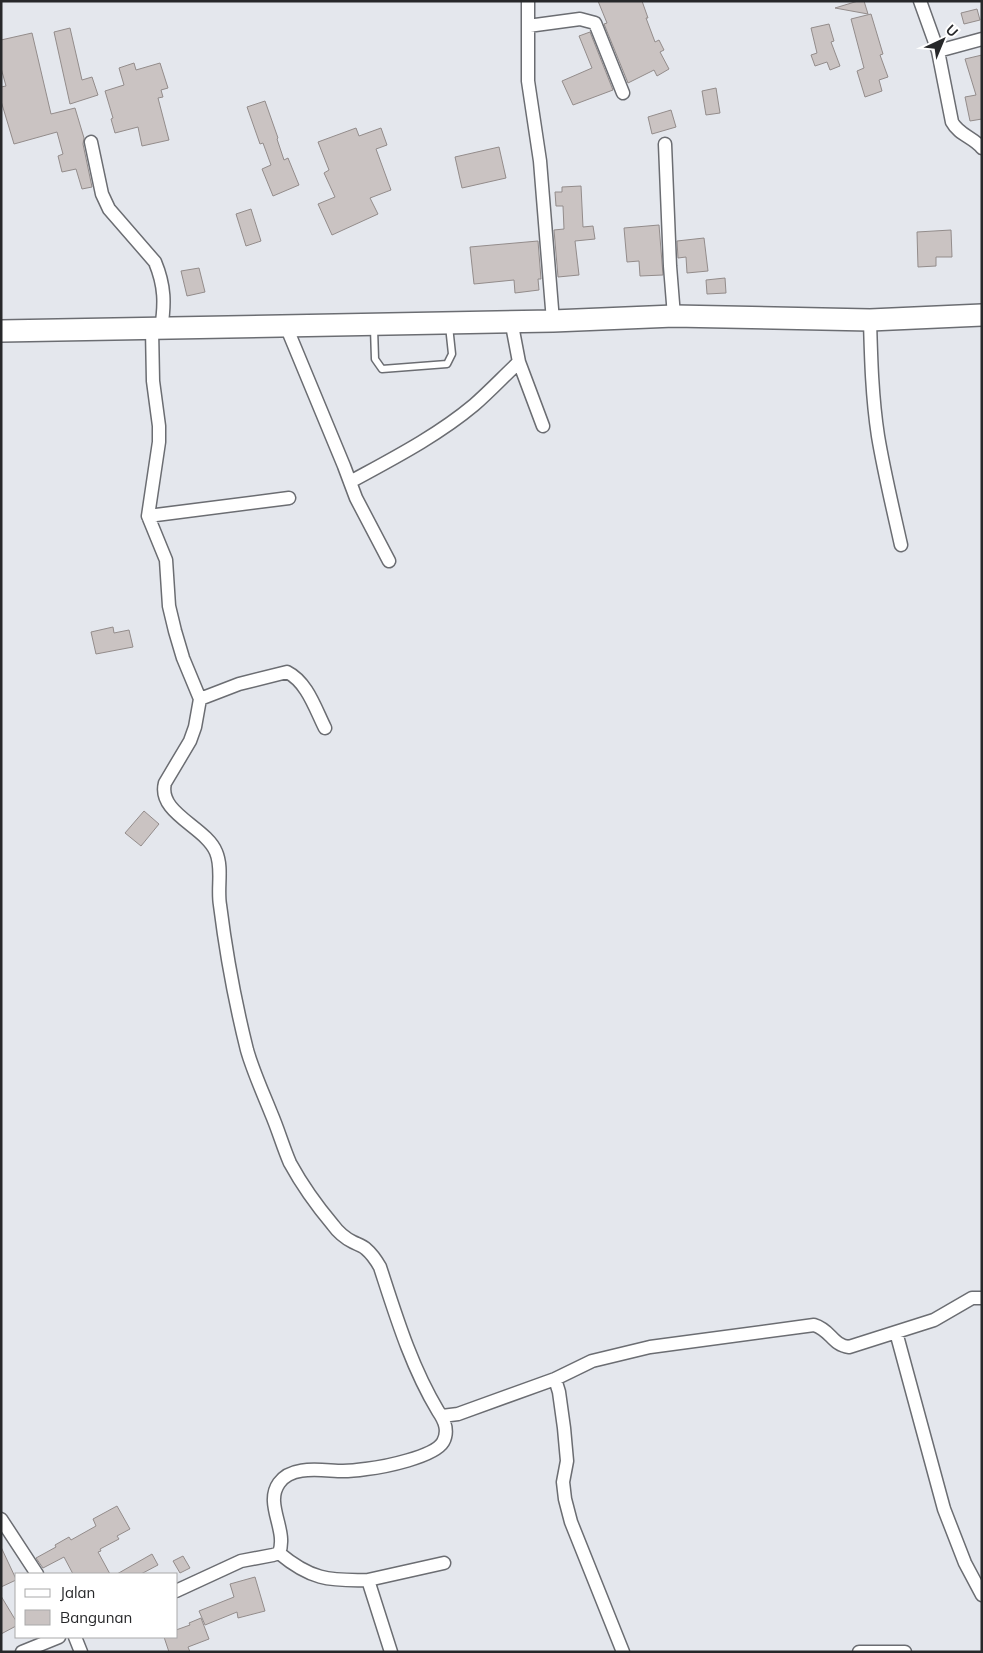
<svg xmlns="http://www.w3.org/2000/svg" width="983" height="1653" font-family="Mulish,sans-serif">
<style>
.building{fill:#cac3c2;stroke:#938c8b}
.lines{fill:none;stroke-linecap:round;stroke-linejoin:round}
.service-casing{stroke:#6b6d72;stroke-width:9}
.minor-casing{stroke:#6b6d72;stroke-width:15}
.trunk-casing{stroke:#6b6d72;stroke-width:24}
.service{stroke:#fff;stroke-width:6}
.minor{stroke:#fff;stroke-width:12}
.trunk{stroke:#fff;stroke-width:21}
</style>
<rect width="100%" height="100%" fill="#e4e7ed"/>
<path class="building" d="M598 1H642L648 18H646L655 42 659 40 664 50 660 52 669 69 657 76 654 70 628 83 604 24 607 23Z
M858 1H864L868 14 835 8Z
M977 9 980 20 964 24 961 13Z
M871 14 883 54 880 55 888 77 879 80 882 91 865 97 857 71 864 68 851 19Z
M829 24 834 41 831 42 840 66 830 70 827 62 815 66 811 55 817 53 811 28Z
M70 28 82 80 92 77 98 95 70 104 54 32Z
M590 32 613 90 573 105 562 81 592 68 579 36Z
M32 33 51 114 75 108 84 138 83 144 92 187 82 189 76 169 62 172 58 156 63 154 57 132 14 144 1 101V87L6 86 1 68V40Z
M982 55V119L970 121 965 97 976 95 965 59Z
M134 63 136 70 160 63 168 88 161 90 163 97 158 98 169 140 142 146 138 127 115 133 111 119 113 118 105 91 124 85 119 68Z
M716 88 720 113 706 115 702 91Z
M265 101 278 138 277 139 284 160 288 158 299 185 273 196 262 169 271 165 263 143 260 144 247 107Z
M671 110 676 127 652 134 648 117Z
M356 128 359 136 381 128 387 145 376 149 391 190 370 198 378 214 332 235 318 204 335 197 324 173 329 170 318 142Z
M499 147 506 178 462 188 455 157Z
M581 186 583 227 593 226 595 239 575 241 579 275 558 277 554 230 564 229 563 206H556L555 192H562V187Z
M251 209 261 241 246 246 236 214Z
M659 225 663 275 640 276 639 261 627 262 624 228Z
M951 230 952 257H936V266L918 267 917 232Z
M704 238 708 271 687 273 686 257 678 258 677 241Z
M538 241 541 279H538L539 290 515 293 514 280 474 284 470 247Z
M199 268 205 292 187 296 181 271Z
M725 278 726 293 707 294 706 280Z
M113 627 114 633 129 630 133 647 96 654 91 632Z
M144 811 159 824 141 846 125 833Z
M117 1506 130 1529 117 1536 119 1539 100 1549 101 1551 98 1552 110 1574H73L64 1557 43 1568 36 1558 56 1547 55 1545 69 1537 71 1540 96 1526 93 1519Z
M1 1547 16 1579V1580L1 1587Z
M152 1554 158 1565 141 1574H117Z
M183 1556 190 1568 180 1573 173 1561Z
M255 1577 265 1611 238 1618 237 1612 205 1625 199 1611 234 1597 230 1584Z
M1 1596 16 1621V1626L1 1634Z
M201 1618 209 1639 188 1647 190 1652H169L164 1637H176V1630L190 1625 189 1623Z"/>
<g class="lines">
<defs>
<path id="service" d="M374 328 375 359 382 369 447 364 452 354 449 326"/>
<path id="minor" d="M528 1V81L540 161 553 321
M920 1 938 51
M528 26 580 19 595 23 623 93
M982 39 938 51 952 122C959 135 973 137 982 148
M91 142 102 194 109 209 155 262C165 286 165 304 161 329
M665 144 670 266 674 316
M511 320 519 362 543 426
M870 320C871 358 872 397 878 436 884 472 893 509 901 545
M286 326 344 466 356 498 389 561
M152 329 153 381 159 426V442L148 516 166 560 169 606 175 631 183 658 200 699 195 727 190 741 165 783C157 813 206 827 216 852 223 868 217 888 220 905 226 953 235 1002 247 1050 253 1071 263 1093 271 1113 278 1129 283 1147 290 1163 302 1185 317 1206 333 1225 338 1232 345 1238 353 1242 357 1244 363 1246 366 1249 372 1254 376 1260 380 1267 396 1316 411 1366 438 1411 445 1421 449 1431 443 1442 434 1457 384 1467 366 1469 359 1470 351 1471 343 1471 324 1471 292 1464 279 1483 264 1504 288 1530 279 1553L273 1555 241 1561 176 1591
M350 482C392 459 437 436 474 405 490 391 504 376 519 362
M148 516 289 498
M200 699 239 684 287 672C307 682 315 708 325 728
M896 1332 944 1509 965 1563 982 1595
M555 1379 559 1392 564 1428 567 1461 563 1482 565 1499 571 1522 623 1652
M442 1416 458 1414 555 1379 592 1361 650 1347 814 1325C831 1330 832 1345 849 1347L934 1320 972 1298H982
M1 1519 37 1574
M279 1553C310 1579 328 1581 368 1580L391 1652
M368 1580 444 1563
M75 1637 81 1652
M22 1652 59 1637
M859 1652H905"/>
<path id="trunk" d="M1 331 553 321 674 316 870 320 982 315"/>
</defs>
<use href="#service" class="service-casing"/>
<use href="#minor" class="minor-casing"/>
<use href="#trunk" class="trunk-casing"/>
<use href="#service" class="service"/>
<use href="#minor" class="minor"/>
<use href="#trunk" class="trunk"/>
</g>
<rect width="983" height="1653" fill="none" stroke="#27282a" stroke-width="5"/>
<rect x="15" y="1573" width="162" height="65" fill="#ffffff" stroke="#a9a9aa"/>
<rect x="25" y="1589" width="25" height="8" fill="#ffffff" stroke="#a9a9aa"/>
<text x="60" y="1598" font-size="15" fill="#27282a">Jalan</text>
<rect x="25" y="1610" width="25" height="15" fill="#cac3c2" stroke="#a9a9aa"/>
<text x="60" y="1623" font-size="15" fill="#27282a">Bangunan</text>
<g transform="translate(943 40) rotate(44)" stroke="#ffffff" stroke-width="4" paint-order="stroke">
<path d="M0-4L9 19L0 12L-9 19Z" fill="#27282a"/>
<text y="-8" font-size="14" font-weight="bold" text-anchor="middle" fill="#27282a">U</text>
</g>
</svg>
